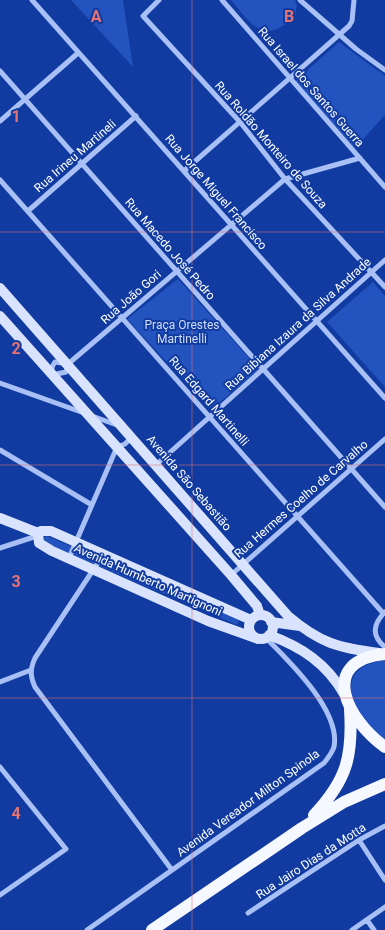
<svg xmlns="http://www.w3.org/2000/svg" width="385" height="930" font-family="Roboto,sans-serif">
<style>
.green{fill:#2353be}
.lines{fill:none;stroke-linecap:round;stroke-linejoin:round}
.street{stroke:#a8c0f5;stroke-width:5}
.secondary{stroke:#d9e3fe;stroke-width:10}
.primary{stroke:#f6f8ff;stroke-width:12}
.grid{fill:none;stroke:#e47373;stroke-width:1;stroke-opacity:0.55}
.labels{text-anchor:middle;stroke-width:4;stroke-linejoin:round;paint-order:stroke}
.street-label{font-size:12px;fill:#fff;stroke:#113ba0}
.park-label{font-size:12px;fill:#d1dffe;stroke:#113ba0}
.grid-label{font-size:16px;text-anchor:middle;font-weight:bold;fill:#e47373;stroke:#113ba0;stroke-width:4;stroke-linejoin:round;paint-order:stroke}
</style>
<rect width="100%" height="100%" fill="#113ba0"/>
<path class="green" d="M71 0H123L133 67Z
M231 0H295L297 6 295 17C289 21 281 28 275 30 255 36 242 12 231 0Z
M339 42 385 76V115L355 148 295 81Z
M178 279 259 369 211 410 127 319Z
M373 282 385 296V387L327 322Z
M47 536 239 619 237 625 45 543 43 538Z
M385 660V739C354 716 327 669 385 660Z"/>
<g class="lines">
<path class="street" d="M32 0 385 398
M159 0 143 16 240 122 285 179 385 287
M222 0 385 187
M300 0 356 49 385 70
M0 71 385 507
M0 121 78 53
M184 171 349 26 352 21 354 0
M0 180 383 613
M28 211 136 116
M55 362 68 364 66 372 52 375V367Z
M68 364 285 179 360 158
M0 383 84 413
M92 416 117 425
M0 450 92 505
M157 464 385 260
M0 548 37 536
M103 555 35 658C30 669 30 676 35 687L172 870
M69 558 117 447 125 444 132 437
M231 575 385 439
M385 612C373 624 371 636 385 647
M0 682 31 670
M0 767 66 849 0 895
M359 840 385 880
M248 913 359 840 385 826
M367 920 374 930
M87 930 324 763C328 758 332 753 334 747 341 711 289 661 266 638
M352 930 385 907"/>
<path class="secondary" d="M0 288 288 616C320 643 338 648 379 653
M0 316 231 575 257 606 260 615
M0 518 38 533 41 531H51L251 620
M38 533 39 543 52 551 208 621 258 639
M249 627a12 12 0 1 1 24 0a12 12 0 1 1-24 0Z
M271 622 300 626
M269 635C302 647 327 664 344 694"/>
<path class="primary" d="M385 654C316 661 348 721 385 747
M314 815C347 780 353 756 350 709
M152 930 302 828 344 802 385 784"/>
</g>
<path class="grid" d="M192 0V930M0 232H385M0 465H385M0 698H385"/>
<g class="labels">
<g class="street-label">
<text transform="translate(311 87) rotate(49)" y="4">Rua Israel dos Santos Guerra</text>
<text transform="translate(271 145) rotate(49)" y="4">Rua Roldão Monteiro de Souza</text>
<text transform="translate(75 156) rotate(-41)" y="4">Rua Irineu Martineli</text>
<text transform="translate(216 192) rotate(49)" y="4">Rua Jorge Miguel Francisco</text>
<text transform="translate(170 249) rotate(49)" y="4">Rua Macedo José Pedro</text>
<text transform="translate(131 297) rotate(-41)" y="4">Rua João Gori</text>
<text transform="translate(298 324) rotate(-42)" y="4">Rua Bibiana Izaura da Silva Andrade</text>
<text transform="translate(209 401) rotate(49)" y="4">Rua Edgard Martinelli</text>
<text transform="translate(189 483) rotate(49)" y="4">Avenida São Sebastião</text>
<text transform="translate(301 499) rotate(-41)" y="4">Rua Hermes Coelho de Carvalho</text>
<text transform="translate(148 580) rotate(24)" y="4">Avenida Humberto Martignoni</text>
<text transform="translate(248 803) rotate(-36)" y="4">Avenida Vereador Milton Spinola</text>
<text transform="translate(311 861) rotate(-33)" y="4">Rua Jairo Dias da Motta</text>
</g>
<g class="park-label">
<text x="182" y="329">Praça Orestes<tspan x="182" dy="14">Martinelli</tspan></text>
</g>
</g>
<g class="grid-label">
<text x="96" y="22">A</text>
<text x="289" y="22">B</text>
<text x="16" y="122">1</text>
<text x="16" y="354">2</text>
<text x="16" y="587">3</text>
<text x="16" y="819">4</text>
</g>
</svg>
